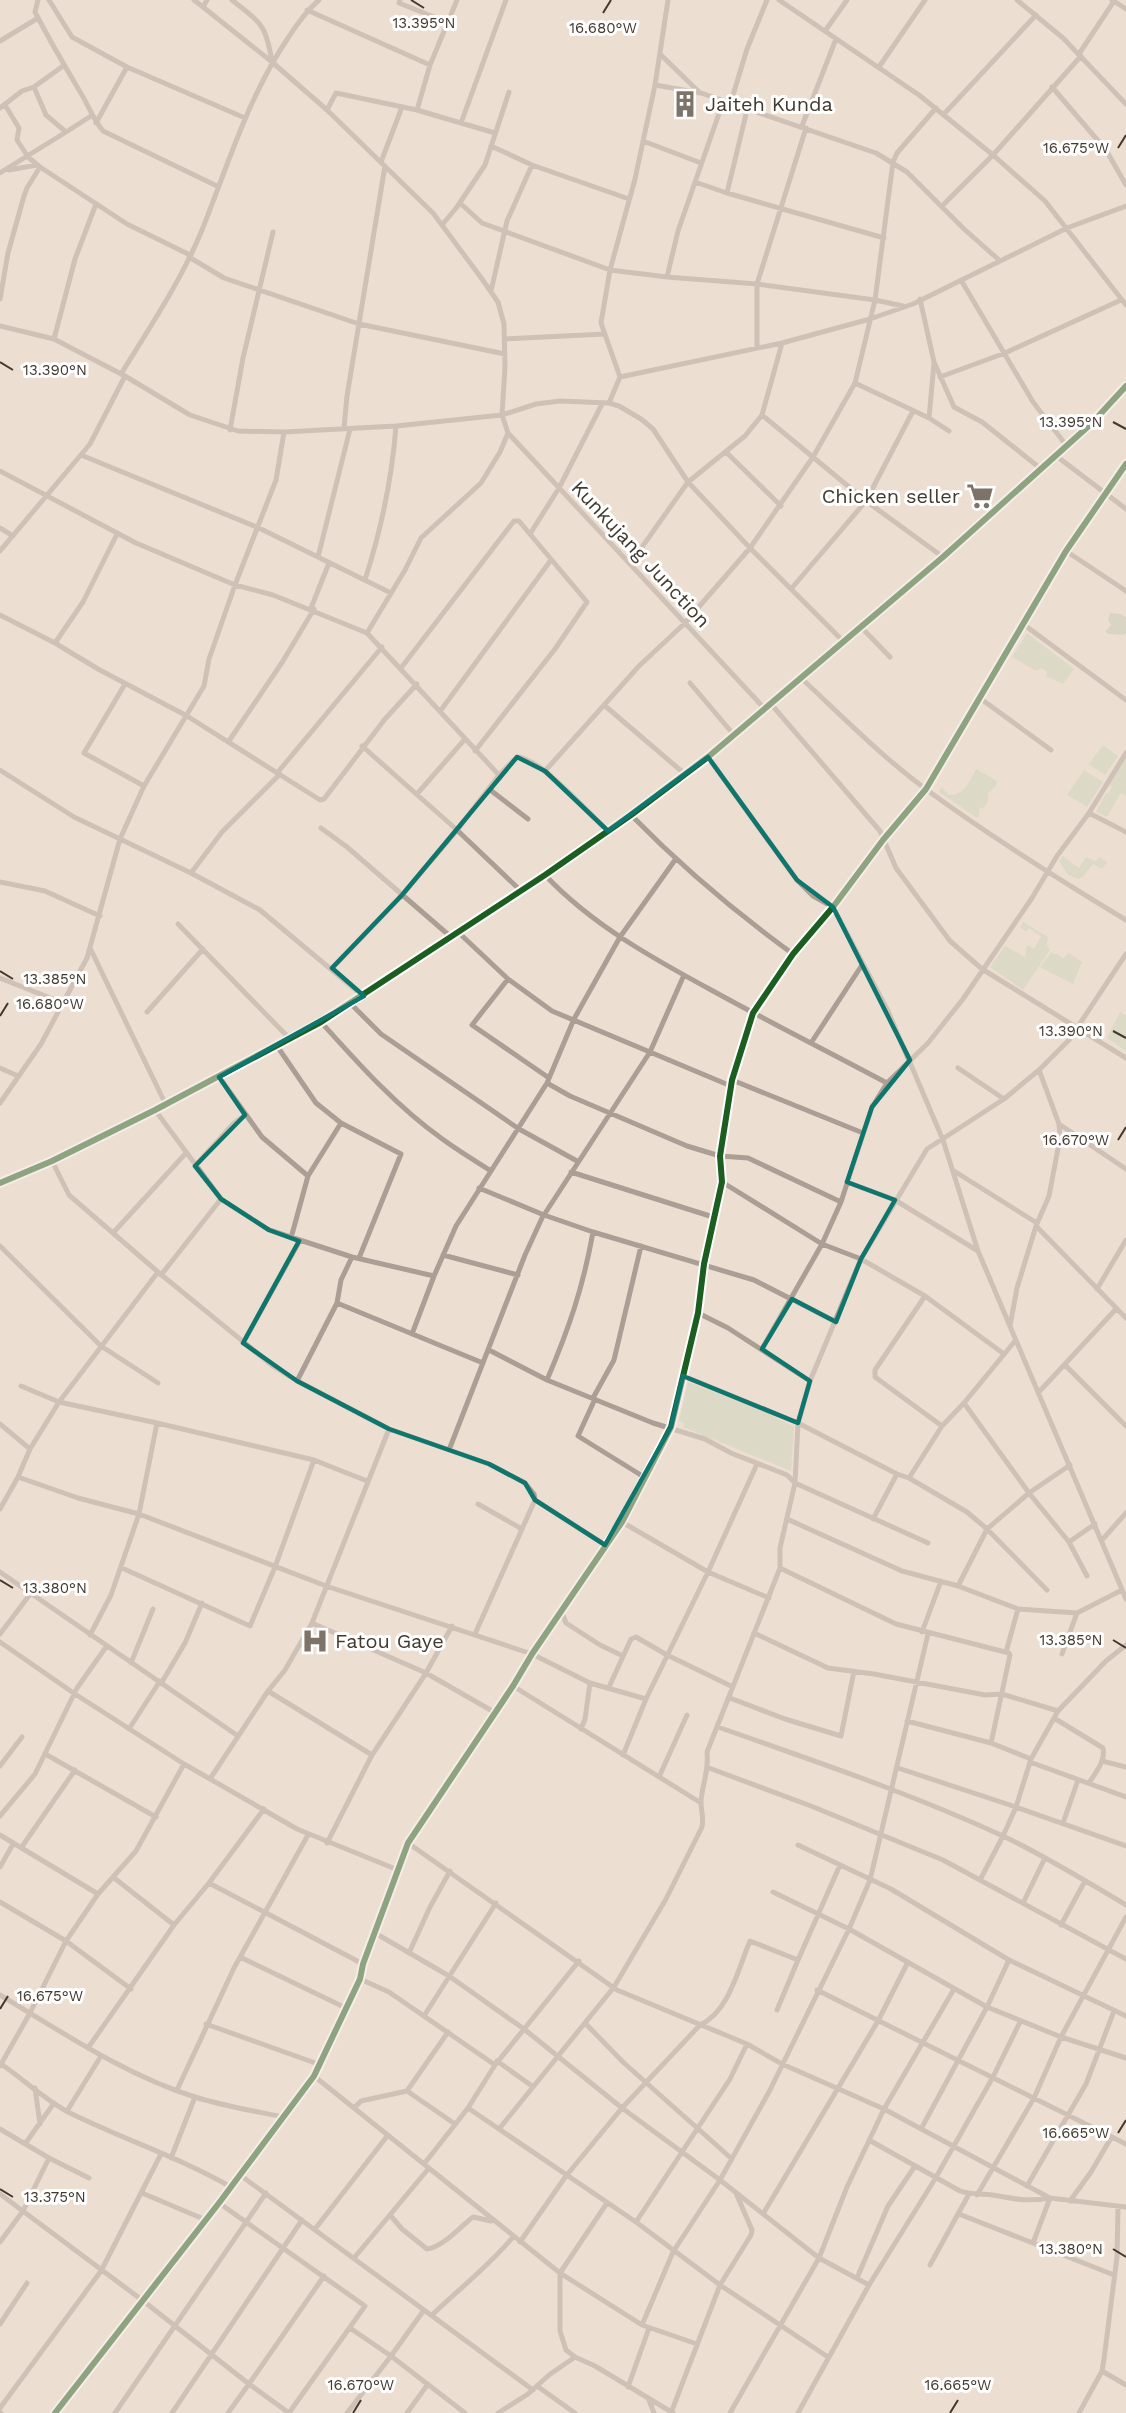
<svg xmlns="http://www.w3.org/2000/svg" width="1126" height="2413" font-family="'Work Sans',sans-serif">
<style>
.green{fill:#cbd2bb}
.forest{fill:#c2cbb3}
.lines{fill:none;stroke-linecap:round;stroke-linejoin:round}
.minor{stroke:#aa9e95;stroke-width:5}
.tertiary{stroke:#aa9e95;stroke-width:7}
.cycleway-casing{stroke:#fff;stroke-width:10}
.cycleway{stroke:#1b5e20;stroke-width:6}
.marked{fill:none;stroke:#0f766e;stroke-width:4.5;stroke-linejoin:round}
.ticks{fill:none;stroke:#42392f;stroke-width:2}
.labels{text-anchor:middle;stroke-width:6;stroke-linejoin:round;paint-order:stroke}
.poi-label{font-size:20px;fill:#42392f;stroke:#fff;text-anchor:start}
.street-label{font-size:20px;fill:#42392f;stroke:#fff}
.ticks-label{font-size:15px;text-anchor:middle;fill:#42392f;stroke:#fff;stroke-width:6;stroke-linejoin:round;paint-order:stroke}
</style>
<rect width="100%" height="100%" fill="#ecdfd2"/>
<path class="green" d="M1027 633 1074 669 1063 684 1046 676 1047 672 1042 668 1036 671 1012 657Z
M1103 745 1118 756 1105 775 1089 764Z
M1126 757V796L1121 793 1107 817 1096 812 1106 793H1109L1112 787 1109 784Z
M976 769 997 781 996 786 988 793V801L983 809 980 807 979 816 977 818 939 792 941 787 949 795C965 795 969 782 976 769Z
M1084 770 1103 782 1087 807 1067 795Z
M1063 856 1079 868 1086 857 1096 861 1099 857 1107 862 1102 869 1093 864 1083 877 1078 879 1068 875 1059 861Z
M1023 922 1048 937 1047 945 1050 950 1023 990 990 967 1005 946 1025 957 1027 945 1034 949 1041 936 1029 928 1026 932 1020 927Z
M1052 951 1053 954H1058L1063 958 1069 953 1082 962 1073 984 1040 967Z
M1120 1012 1126 1016V1051L1107 1038Z
M688 1382 761 1410 794 1427 791 1471 683 1427 684 1423 679 1421Z"/>
<path class="forest" d="M1110 613 1121 614 1126 617V633L1124 635 1109 634 1105 632 1111 625 1108 620Z"/>
<g class="lines">
<path class="minor" d="M38 0 35 12C49 39 64 65 79 90 88 104 92 118 103 131L217 186
M49 0 72 37 127 67 245 118
M194 0 203 7
M207 0 203 7 272 62 327 110 433 213 482 279 498 302 504 324 505 367 502 415 508 433 765 709
M232 0C261 23 266 24 272 62
M400 0 399 3 449 23
M779 0 919 95 993 155 1045 201 1126 305
M1017 0 1063 38 1126 104
M1112 0 1126 9
M307 10 430 65
M825 31 847 0
M0 41 38 18
M660 54 699 92
M1079 54 1114 1
M879 67 925 0
M655 85 701 93 876 153 907 172 964 229 999 260
M34 87 46 115 66 132 91 116
M1052 87 1106 150 1126 185
M5 105 19 128 17 140 28 157 40 167 127 224 190 255
M730 105 747 49 767 0
M0 108 22 91 34 87 63 66
M327 110 336 93 417 110 495 133
M417 110 430 65 457 0
M944 114 1036 15
M96 123 127 67
M461 123 506 0
M802 126 836 39
M643 141 701 163
M491 146 532 165 629 199
M381 162 402 107
M9 170 37 165
M0 173 66 132
M695 182 727 193 884 238
M727 193 747 110
M460 203 482 223 610 270 667 277 757 284 875 300 903 306
M942 206 993 155 1081 56
M442 225 457 207 485 165 509 92
M189 257 224 278 359 324 505 354
M667 277 678 231 723 102
M961 280 1033 402 1066 445
M491 291 507 221 532 165
M0 299 8 253 24 196 27 188 40 167
M920 299 934 362 954 407 982 422 1040 468
M0 326 54 339 125 376 190 415 238 431 284 432 396 426 502 415 536 404 560 401 609 403 619 406 641 419 653 429 688 482 750 548 843 641
M54 339 75 259 96 204
M504 339 605 334
M757 348V284L806 128
M121 374C150 327 181 281 202 230 228 165 248 97 288 38 297 24 306 11 319 0
M620 377 782 343 870 319 913 304 1067 228 1126 206
M940 377 1005 353 1121 300
M855 383 929 418 949 431
M609 403 620 377 601 323 610 270 635 179 655 85 668 0
M762 415 866 501 943 557
M929 418 934 363
M344 428 347 396 385 166
M230 430 243 358 273 232
M727 453 781 506
M81 455 259 528 391 593
M1055 455 1126 509
M0 471 136 543 235 585 273 595 367 633 499 775 517 757C539 757 590 814 608 831
M0 528 13 536
M530 534 559 488 602 404
M0 551 90 444 125 376
M1066 551 1126 591
M318 557 350 429
M630 564 688 482 745 436 762 415 782 343
M365 580C381 530 392 478 396 426
M791 589 866 501 913 411
M311 608 329 563
M0 615 55 643 98 669 187 716 320 800 324 799 385 719 417 684
M1023 624 1126 700
M860 626 890 657
M367 633 405 570 421 538 481 483 500 452 508 433
M55 643 83 602 117 534
M401 668 514 521H519L587 602 555 649 475 751
M801 678C842 716 882 757 927 790 991 837 1058 879 1126 920
M690 683 734 735
M125 684 84 753 144 786
M981 699 1051 750
M771 704 880 831 896 868 950 941 982 969 1126 1058
M604 705 686 775
M441 710 551 560
M229 741 283 661 314 609
M362 746 457 830 521 891
M708 757 797 880 813 896 833 907 888 1011 943 1140 978 1251 1126 1599
M0 770 74 817 191 873 260 910 363 996
M545 771 639 666 684 624 750 548 813 457 855 383 875 300 893 162 897 153 936 108
M278 772 382 647
M489 789 528 819
M417 794 465 739
M1089 813 1126 753
M631 815C681 866 735 912 793 954
M321 828 347 847 451 937
M191 873 222 832 280 774
M545 875C592 925 654 959 713 991 771 1023 829 1052 887 1083
M0 882 45 891 100 916
M178 924 290 1039
M458 932 508 979 552 1011 731 1086
M90 948 166 1105
M332 968 402 895 457 830 499 775
M0 978 63 1003
M508 979 472 1025 549 1078
M351 1004 381 1034 519 1129 577 1161
M147 1012 203 949
M321 1022C358 1063 396 1106 441 1138 457 1150 474 1160 491 1171
M811 1043 862 965
M277 1046 316 1103 341 1123 401 1154 359 1258
M0 1068 18 1076
M958 1068 1004 1099
M219 1077 262 1137 308 1176
M732 1080 863 1133
M547 1083 570 1096 687 1146 720 1156 748 1158 841 1202
M0 1103 41 1044 87 958 120 839 144 786 204 686 209 659 235 585 276 480 284 432
M155 1110 221 1199 269 1230 352 1257 434 1276
M1059 1124 1126 1169
M52 1161 69 1195 158 1272 273 1366 297 1381 389 1429 489 1464 525 1483 534 1494 535 1500 605 1545
M195 1166 233 1124 245 1115
M954 1171 1037 1223
M571 1172 713 1217
M722 1182 822 1244 861 1259 925 1296 1004 1354
M847 1182 895 1200 978 1251
M479 1188 544 1215 593 1232 754 1280 836 1322
M1036 1226 1126 1318
M113 1233 186 1153
M291 1238 308 1176 341 1123
M0 1246 101 1346 158 1383
M443 1255 518 1275
M161 1275 221 1199
M1097 1289 1126 1240
M925 1296 875 1370V1377L942 1426
M337 1303 483 1363
M698 1313 728 1328 810 1381
M1010 1326 1017 1288 1036 1226 1049 1196 1060 1138 1059 1124 1039 1070
M412 1334 434 1276 456 1226 547 1083 574 1019 620 937 675 860
M243 1343 300 1240
M762 1349 822 1244 841 1202 872 1107 887 1083 928 1043 963 999 1032 898 1057 856 1089 813 1126 832
M489 1350 547 1380 653 1423 705 1439 731 1453 787 1475 795 1483 928 1543
M1065 1365 1126 1426
M683 1376 798 1423 897 1474 909 1478 967 1512 987 1529 1047 1590
M547 1380C569 1328 583 1288 593 1232
M297 1381 337 1303 341 1280 352 1257
M21 1386 59 1402 157 1423 314 1460 367 1481
M1038 1393 1116 1309
M593 1398 614 1360 641 1246
M595 1399 578 1436 644 1477
M964 1403 1029 1493 1069 1542 1087 1576
M0 1424 30 1449
M449 1450 525 1255 542 1218 650 1052 684 975
M18 1477 78 1498 139 1514 326 1586 532 1654 590 1683 646 1699
M909 1478 942 1426 964 1403 1015 1341
M478 1504 522 1529
M0 1509 18 1477 30 1449 59 1402 158 1272
M787 1519 902 1571 958 1586 1018 1609 1006 1652
M873 1519 897 1474
M622 1522 708 1572 769 1598
M1102 1540 1126 1513
M1069 1542 1095 1524
M122 1568 250 1626 275 1567 314 1460
M780 1568 896 1624 1009 1653 1010 1655 991 1743
M0 1572 238 1736
M958 1586 987 1529 1029 1493 1070 1465
M1018 1609 1077 1613
M561 1610 566 1623 600 1645 623 1656
M312 1623 426 1673 494 1712
M922 1632 941 1581
M754 1633 828 1668 874 1674 985 1695 1002 1694 1058 1711
M0 1634 31 1593
M475 1634 535 1500
M90 1635 111 1595 139 1514 157 1423
M0 1642 75 1694 184 1764 297 1829 398 1870
M1062 1654 1077 1613 1122 1590
M131 1663 153 1609
M162 1682 185 1643 202 1603
M513 1686 701 1803
M609 1687 631 1639 636 1637 667 1655 733 1687
M268 1691 372 1755
M730 1698 785 1719 841 1736 854 1671
M1054 1718 1103 1748C1106 1761 1095 1773 1089 1783
M907 1721 991 1743 1031 1759
M718 1727C814 1761 910 1793 1003 1836 1045 1856 1086 1881 1126 1905
M129 1729 160 1681
M581 1729 585 1719 590 1683
M47 1755 156 1817
M623 1755 646 1699 708 1572 757 1464
M1102 1761 1126 1767
M1030 1762 1126 1797
M0 1766 22 1737
M709 1768 811 1806 943 1860 1126 1959
M898 1768 1016 1807 1126 1846
M659 1777 687 1715
M210 1779 268 1691 285 1670 312 1623 389 1429
M0 1816 35 1774 77 1688 106 1647
M1063 1823 1078 1780
M0 1835 98 1894
M327 1843 372 1755 426 1673 452 1626
M408 1843 617 1990 747 2044 782 2064 884 2109 1050 2198 1126 2207
M798 1845 891 1889 1009 1960 1126 2016
M21 1848 75 1770
M0 1867 13 1844
M113 1877 174 1925
M980 1880 1003 1836 1016 1807 1031 1759 1058 1711 1106 1661 1126 1645
M209 1883 363 1964
M773 1892 849 1929 987 2007 1061 2037 1126 2058
M0 1902 66 1941 131 1989
M1023 1903 1045 1858
M1061 1925 1085 1881
M375 1933 449 1976 524 2029 622 2108 720 2180 819 2258 869 2285
M409 1953 430 1907 450 1871
M240 1957 346 2008
M360 1979 389 1992 495 2065
M817 1990 1126 2144
M0 1995C62 2032 125 2075 195 2097 223 2106 254 2111 284 2117
M777 2010 798 1960
M424 2016 496 1903
M585 2023 624 2063 732 2159
M206 2024 318 2064
M88 2048 174 1925 209 1883 264 1809
M497 2061 532 2086
M1 2064C23 2079 44 2099 68 2112 122 2139 179 2157 231 2187
M0 2066 30 2013 66 1941 98 1894 136 1851 184 1764
M314 2076 560 2273 642 2325 697 2344
M35 2088 40 2124
M177 2090 234 1968 308 1835
M407 2091 455 2124
M354 2108 361 2101 407 2091 448 2032
M468 2108 636 2222 720 2285 828 2357
M67 2111 101 2056
M0 2129 49 2158 89 2178
M499 2129 614 1987 666 1899 702 1827C704 1817 701 1811 701 1802 702 1784 709 1773 707 1752L780 1568V1548L795 1483 798 1423 810 1381 861 1259 927 1149 1004 1099 1039 1070 1069 1040 1126 954
M921 2129 987 2007 1009 1960
M869 2140 960 2191C972 2195 981 2193 993 2195 1015 2199 1027 2202 1050 2198L1033 2243
M25 2144 54 2103
M171 2158 195 2097
M424 2164 468 2108 495 2065 579 1961
M240 2175 533 2390
M1027 2186 1086 2084 1114 2011
M142 2193 206 2220
M0 2194 142 2300 249 2384 324 2276
M977 2195 1034 2098 1061 2037 1126 1917
M1070 2201 1091 2172 1111 2138
M219 2203 365 2306 289 2413 249 2384 228 2413
M607 2203 560 2273V2331L566 2350 575 2357 595 2366 673 2413
M763 2214 878 2021 908 1962
M959 2214 1114 2275
M390 2215 402 2229 427 2249C443 2247 460 2227 473 2217L491 2221
M636 2222 730 2079 747 2044
M315 2229 388 2135
M0 2242 23 2211 49 2158
M520 2242 566 2176 622 2108 700 2025C729 2012 738 1969 750 1941L798 1960 840 1865
M354 2258 429 2168
M930 2265 969 2194
M857 2278 888 2206 915 2166
M424 2310 391 2356 465 2413
M432 2315C459 2289 489 2266 513 2237
M0 2324 27 2283
M642 2325 673 2252 720 2180 770 2090 849 1929 870 1880 928 1634
M1102 2371 1126 2385
M537 2386 575 2413
M628 2387 649 2328
M649 2400 654 2413
M0 2408 101 2271 161 2154
M0 2412 1 2413
M55 2413 219 2203 314 2076 360 1979 363 1964 408 1843 513 1686 532 1654 622 1522 671 1427 698 1313 704 1264 722 1182 720 1156 732 1080 753 1013 793 954 833 907 883 840 926 789 1066 551 1126 464
M115 2413 266 2193
M172 2413 302 2220
M347 2413 391 2356 350 2328
M407 2413 428 2384
M498 2413 528 2394 549 2375 575 2357
M671 2413 720 2285 751 2235 752 2230 736 2193
M730 2413 819 2258 847 2187 884 2109 954 1989
M798 2413 869 2285 935 2179 993 2077 1020 2022
M1079 2413 1102 2371 1104 2359 1117 2257 1118 2206"/>
<path class="tertiary" d="M0 1183 52 1161 155 1110 321 1022 545 875 631 815 708 757 943 557 1092 423 1126 386"/>
<defs>
<path id="cycleway" d="M0 1183 52 1161 155 1110 321 1022 545 875 631 815 708 757 943 557 1092 423 1126 386
M55 2413 219 2203 314 2076 360 1979 363 1964 408 1843 513 1686 532 1654 622 1522 671 1427 698 1313 704 1264 722 1182 720 1156 732 1080 753 1013 793 954 833 907 883 840 926 789 1066 551 1126 464"/>
</defs>
<use href="#cycleway" class="cycleway-casing"/>
<use href="#cycleway" class="cycleway"/>
</g>
<path d="M0 0H1126V2413H0ZM517 757 545 771 608 831 708 757 797 880 833 907 910 1060 872 1107 847 1182 895 1200 861 1259 836 1322 792 1299 762 1349 810 1381 798 1423 683 1376 671 1427 605 1545 535 1500 525 1483 489 1464 389 1429 297 1381 243 1343 299 1241 269 1230 221 1199 195 1166 245 1115 219 1077 364 996 332 968 402 895Z" fill="#ecdfd2" fill-opacity=".55" fill-rule="evenodd"/>
<path class="marked" d="M517 757 545 771 608 831 708 757 797 880 833 907 910 1060 872 1107 847 1182 895 1200 861 1259 836 1322 792 1299 762 1349 810 1381 798 1423 683 1376 671 1427 605 1545 535 1500 525 1483 489 1464 389 1429 297 1381 243 1343 299 1241 269 1230 221 1199 195 1166 245 1115 219 1077 364 996 332 968 402 895Z"/>
<path class="ticks" d="M411 0 424 8M603 13 611 0M1118 148 1126 135M0 362 13 370M1113 422 1126 429M0 971 13 979M0 1016 8 1003M1113 1031 1126 1038M1118 1140 1126 1127M0 1580 13 1588M1113 1640 1126 1648M0 2009 8 1996M1118 2133 1126 2120M0 2189 13 2197M1113 2249 1126 2257M353 2413 361 2400M950 2413 958 2400"/>
<defs>
<symbol id="building-bare" viewBox="-9 -9 18 18"><path d="M-4-6H4V6H1V3H-1V6H-4ZM-2.5-4.3h1.7v1.8h-1.7ZM.8-4.3h1.7v1.8H.8ZM-2.5-1h1.7V.8h-1.7ZM.8-1h1.7V.8H.8Z" fill="#7e7368" stroke="#fff" stroke-width="2.5" paint-order="stroke"/></symbol>
<symbol id="supermarket-bare" viewBox="-9 -9 18 18"><path d="M-6-5.5h2.5l.6 2H6L4.5 2H-2.5L-4.4-4H-6ZM-1.5 3.2a1.3 1.3 0 1 0 .1 0ZM3 3.2a1.3 1.3 0 1 0 .1 0Z" fill="#7e7368" stroke="#fff" stroke-width="2.5" paint-order="stroke"/></symbol>
<symbol id="hospital-bare" viewBox="-9 -9 18 18"><path d="M-5-5h3v3.5h4V-5h3V5h-3V1.5h-4V5h-3Z" fill="#7e7368" stroke="#fff" stroke-width="2.5" paint-order="stroke"/></symbol>
</defs>
<g fill-rule="evenodd">
<use href="#building-bare" x="666" y="85" width="38" height="38"/>
<use href="#supermarket-bare" x="961" y="477" width="38" height="38"/>
<use href="#hospital-bare" x="296" y="1622" width="38" height="38"/>
</g>
<g class="labels">
<g class="poi-label">
<text x="705" y="111">Jaiteh Kunda</text>
<text x="960" y="503" text-anchor="end">Chicken seller</text>
<text x="335" y="1648">Fatou Gaye</text>
</g>
<g class="street-label">
<text transform="translate(641 554) rotate(47)" y="7">Kunkujang Junction</text>
</g>
</g>
<g class="ticks-label">
<text x="424" y="28">13.395°N</text>
<text x="603" y="33">16.680°W</text>
<text x="1076" y="153">16.675°W</text>
<text x="55" y="375">13.390°N</text>
<text x="1071" y="427">13.395°N</text>
<text x="55" y="984">13.385°N</text>
<text x="50" y="1009">16.680°W</text>
<text x="1071" y="1036">13.390°N</text>
<text x="1076" y="1145">16.670°W</text>
<text x="55" y="1593">13.380°N</text>
<text x="1071" y="1645">13.385°N</text>
<text x="50" y="2001">16.675°W</text>
<text x="1076" y="2138">16.665°W</text>
<text x="55" y="2202">13.375°N</text>
<text x="1071" y="2254">13.380°N</text>
<text x="361" y="2390">16.670°W</text>
<text x="958" y="2390">16.665°W</text>
</g>
</svg>
